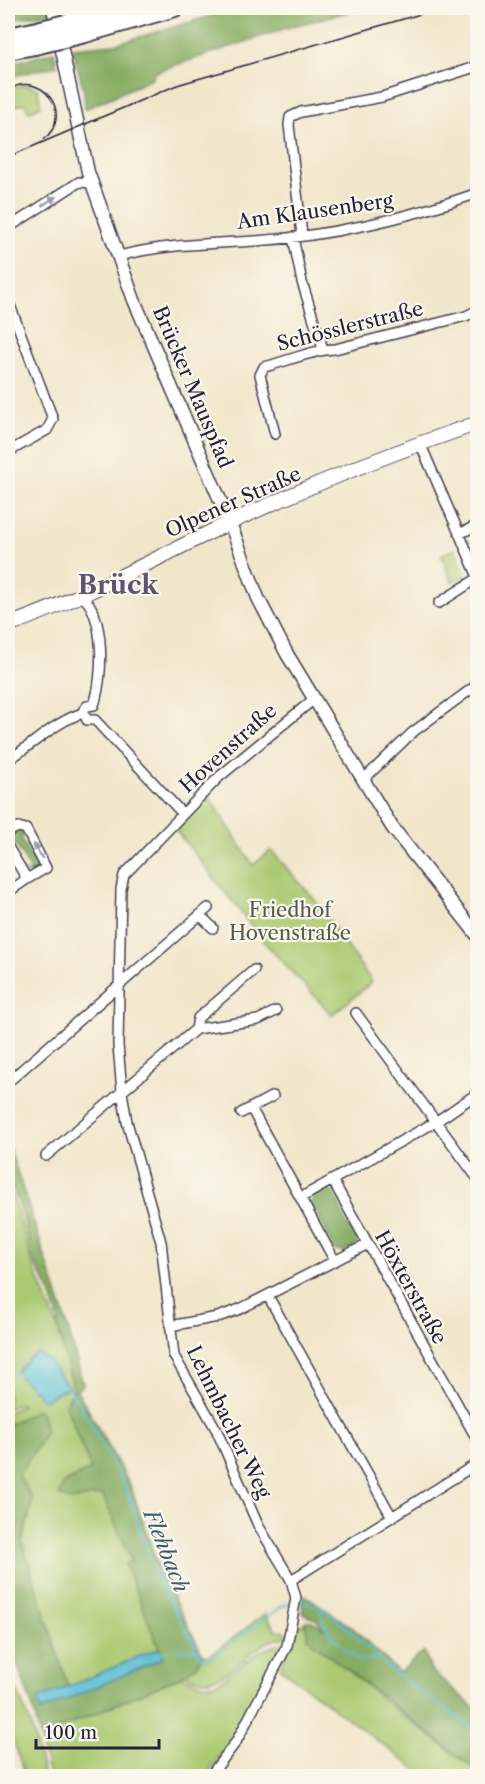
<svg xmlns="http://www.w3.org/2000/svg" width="485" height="1784" font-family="'Libre Caslon Text',serif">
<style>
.green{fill:#aac971;stroke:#667656;stroke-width:1.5;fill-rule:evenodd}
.forest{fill:#87ad63;stroke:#54684f;stroke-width:1.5}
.water{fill:#58bfd6;stroke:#3d7088;stroke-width:1.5}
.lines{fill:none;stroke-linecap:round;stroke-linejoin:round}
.stream{stroke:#58bfd6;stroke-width:2}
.minor-casing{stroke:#413f50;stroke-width:12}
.secondary-casing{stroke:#413f50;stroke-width:15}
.primary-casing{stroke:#413f50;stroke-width:16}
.motorway-casing{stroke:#413f50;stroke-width:20}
.minor{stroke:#fff;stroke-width:9}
.secondary{stroke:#fff;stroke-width:12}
.primary{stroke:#fff;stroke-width:14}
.motorway{stroke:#fff;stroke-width:16}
.tram{stroke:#22223b;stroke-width:1.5}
.motorway-bridge-casing{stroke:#413f50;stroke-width:20;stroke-linecap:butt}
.motorway-bridge{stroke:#fff;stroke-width:16}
.oneway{fill:#9c9ca7}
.labels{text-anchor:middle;stroke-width:4.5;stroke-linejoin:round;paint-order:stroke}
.street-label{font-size:20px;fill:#22223b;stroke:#fbf7ec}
.park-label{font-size:20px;fill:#525c4e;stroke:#fbf7ec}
.water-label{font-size:21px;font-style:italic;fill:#355971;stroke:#fbf7ec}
.district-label{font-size:26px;font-weight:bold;fill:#5f5373;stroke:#fbf7ec}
</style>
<rect width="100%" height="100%" fill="#fbf7ec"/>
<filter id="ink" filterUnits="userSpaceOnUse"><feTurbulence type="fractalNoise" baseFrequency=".0167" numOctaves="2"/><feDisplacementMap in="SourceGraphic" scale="12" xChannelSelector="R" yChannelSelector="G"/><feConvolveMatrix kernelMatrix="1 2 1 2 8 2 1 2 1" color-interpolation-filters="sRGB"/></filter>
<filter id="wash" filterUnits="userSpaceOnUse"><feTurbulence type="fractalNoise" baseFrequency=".008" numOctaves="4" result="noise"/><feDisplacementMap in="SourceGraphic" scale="24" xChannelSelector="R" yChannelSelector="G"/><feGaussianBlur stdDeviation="1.35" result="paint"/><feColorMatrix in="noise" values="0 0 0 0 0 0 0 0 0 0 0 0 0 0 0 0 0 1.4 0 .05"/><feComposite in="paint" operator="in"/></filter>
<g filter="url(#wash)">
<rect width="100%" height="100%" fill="#f0e6ca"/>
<path class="green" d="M27 85 38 89 41 106 29 112 24 103 8 110V93L14 87Z
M455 549 466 576 452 582 441 555Z
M209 796 253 865 271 850 315 900 372 982 332 1015 266 944 175 829Z
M8 1185 19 1216 31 1260 57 1325 74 1391 65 1405 91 1469 63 1484 70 1501 102 1494 132 1561 125 1564 159 1648 68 1687 22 1542 33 1499 18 1476 46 1432 38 1409 8 1425V1413L22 1405 18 1403 8 1409ZM38 1353 42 1355 70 1390 66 1389 44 1400 17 1371 30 1357Z
M265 1614 276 1630 288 1633 287 1637C243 1641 228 1697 187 1675L186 1673 196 1666 203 1655 209 1656Z
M304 1623 380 1698 477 1771V1776H425L280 1668 297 1629Z
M286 1642 234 1739 206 1776H49L40 1737 182 1676 204 1685 219 1682 260 1651Z
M8 1669 31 1725 44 1776H25L8 1724Z"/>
<path class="forest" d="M8 8H50L51 13 8 20Z
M238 8H363L293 26 155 72 152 79 85 109 84 91 72 48 115 44Z
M54 52 57 66 8 77V64Z
M20 830 27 836 20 837 31 857 41 859 43 865 32 875 24 872H32L16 845H10L8 841 9 834Z
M8 1144 63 1311 83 1384 77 1390 131 1487 160 1572 203 1655 196 1666 182 1676 40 1737 33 1708 8 1639V1425L38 1409 42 1414 46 1432 18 1476 33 1499 22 1542 68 1687 37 1700 41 1711 163 1657 125 1564 132 1561 102 1494 70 1501 59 1495 63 1484 91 1469 65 1405 74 1391 57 1325 59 1321 49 1289 33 1260 22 1212 8 1176Z
M328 1189 335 1194C342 1207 343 1226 357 1235L356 1246 343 1252 334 1250 317 1212 310 1207 314 1194Z
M305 1595 354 1629 399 1673 424 1651 431 1670 477 1710V1771L308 1639 305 1621H312L325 1630 316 1619 303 1613 302 1603Z"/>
<path class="water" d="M38 1353 48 1360 71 1390 65 1389 44 1400 19 1376 17 1372 30 1357Z
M159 1648 163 1658 41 1711 37 1700Z"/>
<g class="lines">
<path class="stream" d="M8 1369 13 1374H20
M68 1389 79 1403 124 1484 159 1582 203 1659 209 1660 281 1607 292 1602
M298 1601C327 1598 376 1659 399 1676 424 1695 452 1713 478 1731
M321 1610C320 1630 345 1650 361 1661L378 1658
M176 1651 197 1649
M161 1653 168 1652"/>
</g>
</g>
<g filter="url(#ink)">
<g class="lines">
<defs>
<path id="minor" d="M8 228 79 182 92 183
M302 235 289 125 290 117 301 112 382 97 478 66
M293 237 302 282 323 349
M119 256C165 244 209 244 255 241 331 236 407 218 478 193
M8 300 53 419 47 430 8 452
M275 434 260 375 264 367C285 362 315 349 335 349L466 316 478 310
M420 443 478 577
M459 534 478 525
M82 596C106 616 103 678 94 705L87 706 83 711 87 720H95
M439 603 478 578
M95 720 182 813
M8 760C33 745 54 722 83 713
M364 779 413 732 478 684
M8 832 18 827 26 829 46 868 27 879 8 847
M8 892 27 879
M200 915 213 928
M356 1013 478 1179
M196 1029 198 1018 254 970
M9 1081 208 908
M251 1108 335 1261
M241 1113 273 1096
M46 1156 196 1029 258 1020 276 1011
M333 1181 478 1441
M302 1197 437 1121 478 1093
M268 1296 392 1517
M170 1326 218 1317 240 1309 366 1245
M291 1580 478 1463
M210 1776 236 1742 287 1646 296 1598 291 1580 258 1525 216 1429 174 1356 161 1242 127 1122 122 1092 118 1045 121 889 124 875 219 777 314 699"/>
<path id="secondary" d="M53 8 88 172 134 300 230 523 258 598 287 654 392 827 478 936"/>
<path id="primary" d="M8 625C84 598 154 559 227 524 308 486 393 452 478 423"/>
<path id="motorway" d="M82 19 125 8
M85 34 175 8
M8 36 33 31
M8 51 35 46"/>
</defs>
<use href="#minor" class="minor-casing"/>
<use href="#secondary" class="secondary-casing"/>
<use href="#primary" class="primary-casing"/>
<use href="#motorway" class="motorway-casing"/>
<use href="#minor" class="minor"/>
<use href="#secondary" class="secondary"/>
<use href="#primary" class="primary"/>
<use href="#motorway" class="motorway"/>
<path class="tram" d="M8 90C41 69 75 114 44 139
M8 157 177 85 441 8"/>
<defs>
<path id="motorway-bridge" d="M33 31 82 19
M35 46 85 34"/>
</defs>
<use href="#motorway-bridge" class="motorway-bridge-casing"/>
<use href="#motorway-bridge" class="motorway-bridge"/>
</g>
<defs><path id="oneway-solid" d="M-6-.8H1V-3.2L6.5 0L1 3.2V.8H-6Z" transform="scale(1.5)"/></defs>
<g class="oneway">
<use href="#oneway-solid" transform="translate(49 201) rotate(-33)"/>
<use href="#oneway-solid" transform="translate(38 851) rotate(-120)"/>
</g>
</g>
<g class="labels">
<g class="street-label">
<text transform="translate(315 211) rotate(-8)" y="7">Am Klausenberg</text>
<text transform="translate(350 326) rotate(-14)" y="7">Schösslerstraße</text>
<text transform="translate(193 387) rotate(67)" y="7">Brücker Mauspfad</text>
<text transform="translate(233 502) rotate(-24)" y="7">Olpener Straße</text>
<text transform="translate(228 748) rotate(-42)" y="7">Hovenstraße</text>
<text transform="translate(411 1287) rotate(61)" y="7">Höxterstraße</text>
<text transform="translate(229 1422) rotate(64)" y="7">Lehmbacher Weg</text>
</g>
<g class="park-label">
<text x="290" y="917">Friedhof<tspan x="290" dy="23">Hovenstraße</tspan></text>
</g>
<g class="water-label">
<text transform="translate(166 1551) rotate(68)" y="7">Flehbach</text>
</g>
<g class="district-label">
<text x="118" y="594">Brück</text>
</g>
</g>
<rect width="485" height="1784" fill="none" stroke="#fbf7ec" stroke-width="30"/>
<path d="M36 1739v9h123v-9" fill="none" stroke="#22223b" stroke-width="3"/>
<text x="45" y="1739" font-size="18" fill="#22223b" stroke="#fbf7ec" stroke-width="4.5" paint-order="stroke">100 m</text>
</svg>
